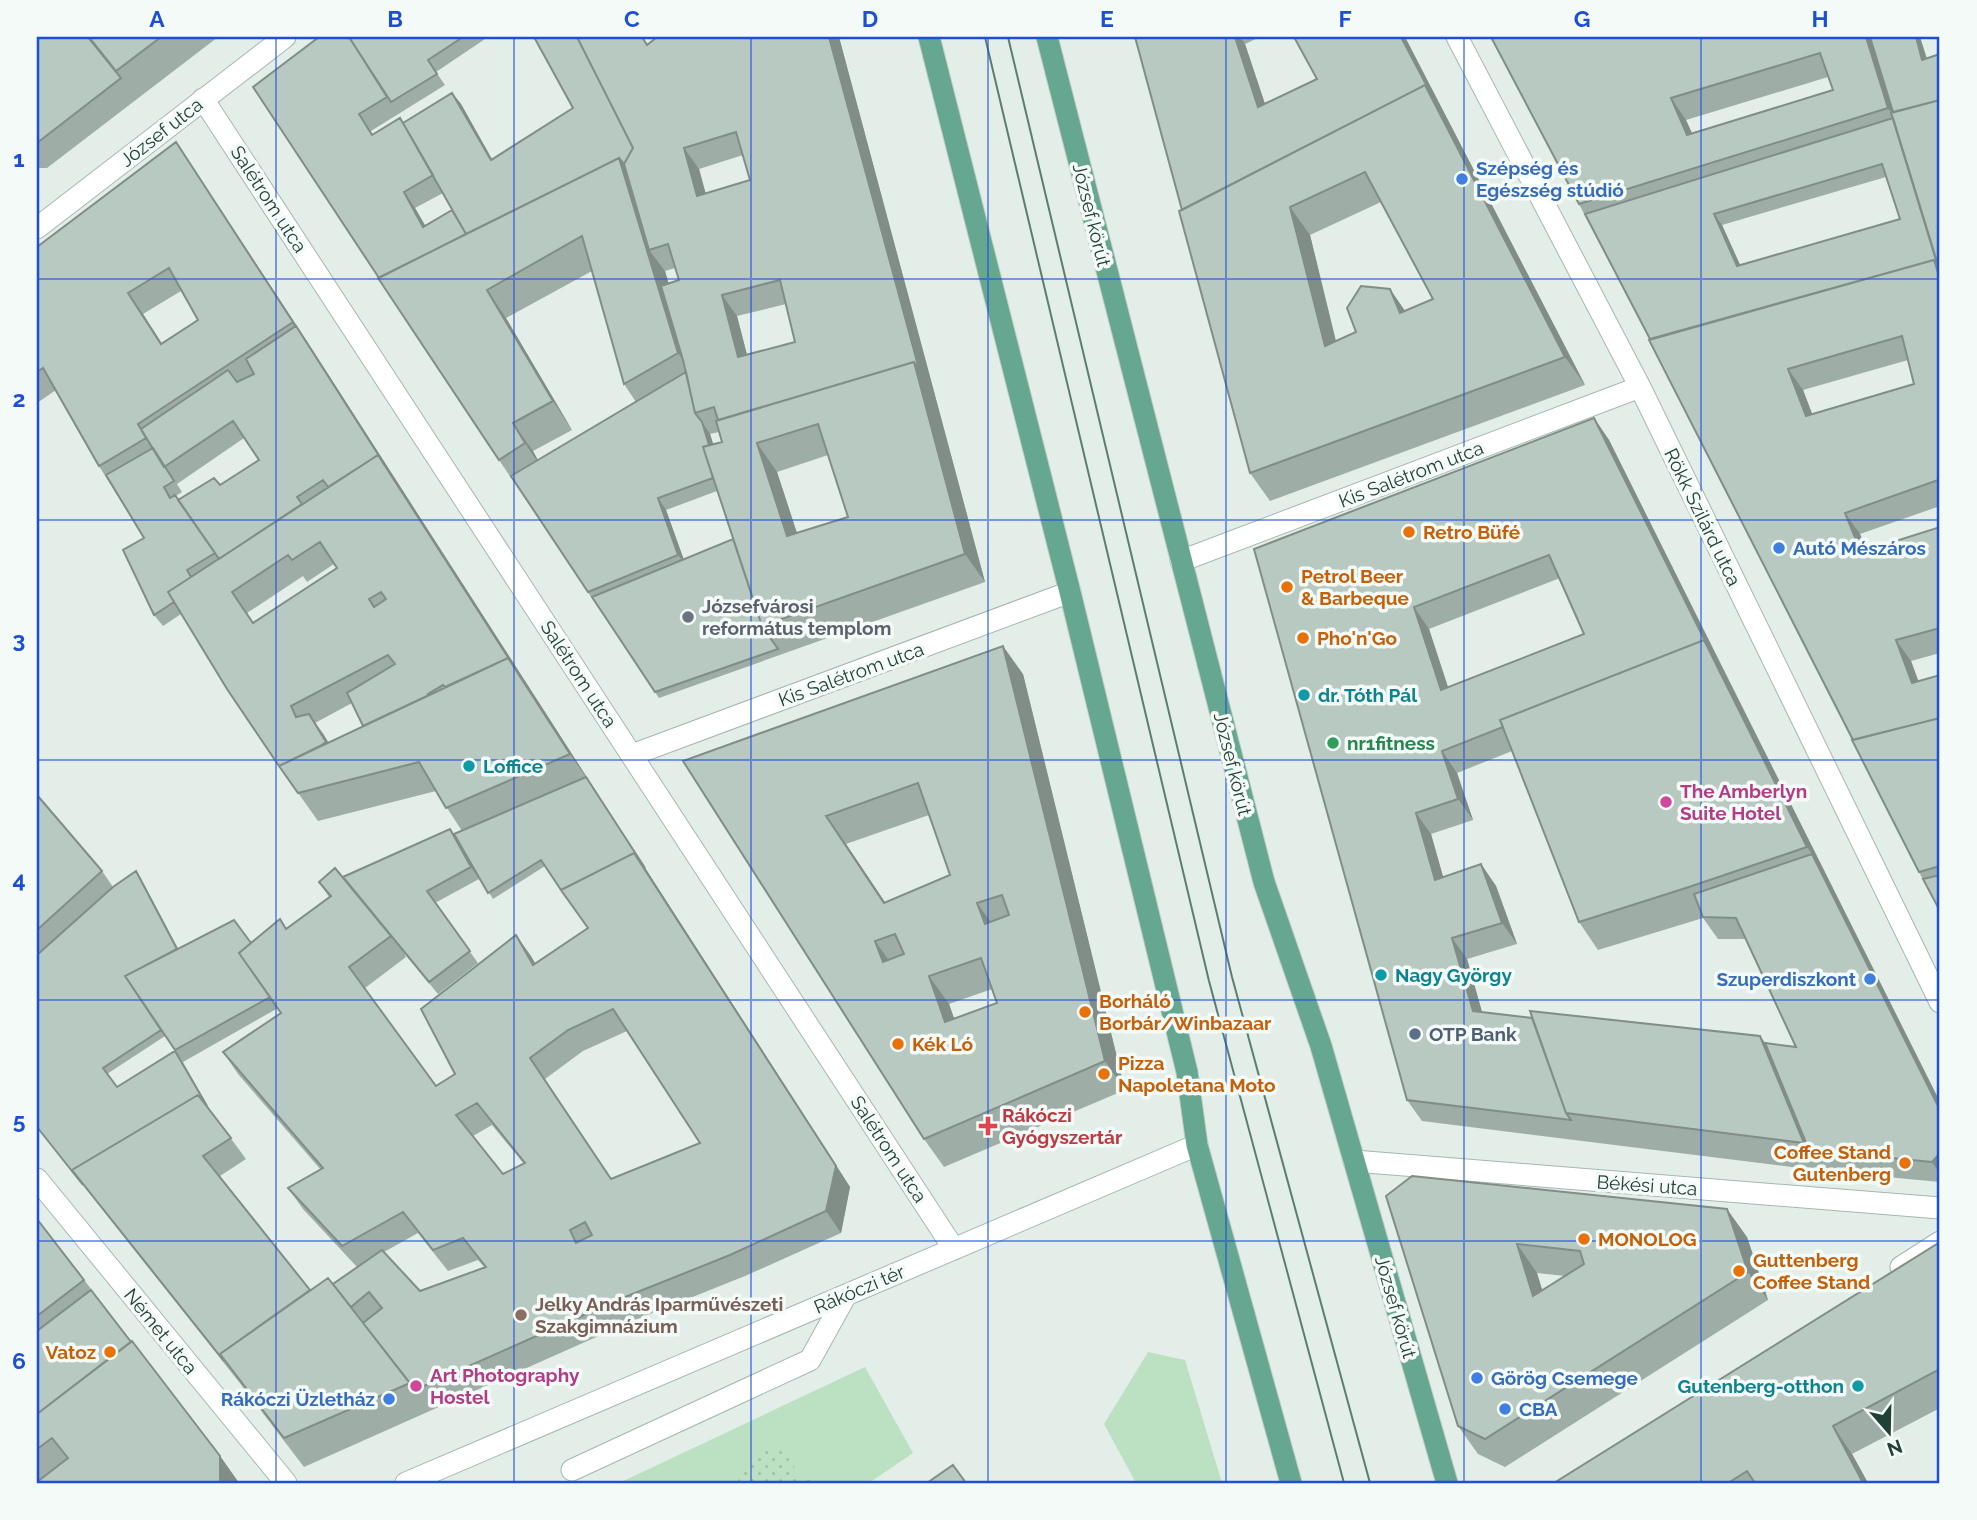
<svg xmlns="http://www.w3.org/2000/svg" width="1977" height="1520" font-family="Raleway,sans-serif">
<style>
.grass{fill:#bbe1c2}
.park{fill:url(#park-dots)}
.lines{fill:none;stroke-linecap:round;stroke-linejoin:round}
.minor-casing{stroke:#a5b7b0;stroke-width:23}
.major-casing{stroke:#c1cac7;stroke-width:23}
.minor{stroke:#fff;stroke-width:21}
.major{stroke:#65a791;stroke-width:21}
.tram{stroke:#5c7d71;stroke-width:2}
.wall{fill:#9eada6;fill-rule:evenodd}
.shaded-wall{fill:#818d87}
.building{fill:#b8c9c1;stroke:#818d87;stroke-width:2;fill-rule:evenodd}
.grid{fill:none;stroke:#1d4ed8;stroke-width:2;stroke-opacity:0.55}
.shop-dot{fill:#3f7fe0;stroke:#f4faf7;stroke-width:2.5}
.food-dot{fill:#e8710a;stroke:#f4faf7;stroke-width:2.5}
.worship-dot{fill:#6b7280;stroke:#f4faf7;stroke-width:2.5}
.culture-dot{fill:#0f9aa8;stroke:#f4faf7;stroke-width:2.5}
.leisure-dot{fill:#2e9e5b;stroke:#f4faf7;stroke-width:2.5}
.hotel-dot{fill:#d1479c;stroke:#f4faf7;stroke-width:2.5}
.service-dot{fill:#5c6f8a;stroke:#f4faf7;stroke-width:2.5}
.health-dot{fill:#e0444e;stroke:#f4faf7;stroke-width:2.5}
.education-dot{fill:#8d6e63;stroke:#f4faf7;stroke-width:2.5}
.labels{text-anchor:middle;stroke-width:7;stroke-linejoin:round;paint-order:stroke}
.street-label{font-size:19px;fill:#214136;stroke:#f4faf7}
.shop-label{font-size:19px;font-weight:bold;fill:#366cbe;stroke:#f4faf7;text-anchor:start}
.food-label{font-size:19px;font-weight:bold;fill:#c56008;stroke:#f4faf7;text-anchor:start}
.worship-label{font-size:19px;font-weight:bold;fill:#5b616d;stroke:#f4faf7;text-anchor:start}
.culture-label{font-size:19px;font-weight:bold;fill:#0d838f;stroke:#f4faf7;text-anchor:start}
.leisure-label{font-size:19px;font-weight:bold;fill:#27864d;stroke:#f4faf7;text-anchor:start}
.hotel-label{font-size:19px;font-weight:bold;fill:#b23c85;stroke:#f4faf7;text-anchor:start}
.service-label{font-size:19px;font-weight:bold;fill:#4e5e75;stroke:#f4faf7;text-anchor:start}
.health-label{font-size:19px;font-weight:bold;fill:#be3a42;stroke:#f4faf7;text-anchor:start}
.education-label{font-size:19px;font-weight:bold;fill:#785e54;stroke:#f4faf7;text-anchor:start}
.neatline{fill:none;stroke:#1d4ed8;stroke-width:2.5}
.grid-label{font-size:23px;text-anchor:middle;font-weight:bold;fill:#1d4ed8}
</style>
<defs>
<pattern id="park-dots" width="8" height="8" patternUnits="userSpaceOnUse" patternTransform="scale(1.75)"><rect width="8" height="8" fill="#bbe1c2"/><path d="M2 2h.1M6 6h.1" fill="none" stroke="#a0c2a7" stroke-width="1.8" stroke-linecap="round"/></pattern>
</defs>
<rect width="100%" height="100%" fill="#e3eee9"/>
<path class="grass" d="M1148 1352 1185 1360 1222 1483H1136L1104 1424Z
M865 1367 913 1453 869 1483H619Z"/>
<path class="park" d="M777 1446 792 1450 796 1480H816L818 1483H736L755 1456Z"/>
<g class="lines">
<defs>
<path id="minor" d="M1457 37 1640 387 1940 1002
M203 99 954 1249
M37 228 285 37
M1181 561 1640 387
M632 755 1070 592
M1354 1161 1940 1208
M37 1179 286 1483
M1901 1267 1940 1242
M572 1470 810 1360 846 1295
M406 1483 1197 1145"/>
<path id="major" d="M929 37 1070 592 1187 1072 1197 1145 1291 1483
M1047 37 1264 882 1321 1046 1447 1483"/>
</defs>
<use href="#minor" class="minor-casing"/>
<use href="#major" class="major-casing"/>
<use href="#minor" class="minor"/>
<use href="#major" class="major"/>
<path class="tram" d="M985 37 1209 981 1344 1483
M1008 37 1232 977 1370 1483"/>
</g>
<path class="wall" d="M37 37H218L47 168H37Z
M319 37H488L436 72 445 85 371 131 373 134 403 123 452 93 461 104 492 159 573 108 648 44 839 37 985 582 659 698 499 460ZM743 155 750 180 706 194 699 169ZM443 193 456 215 425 225 415 208ZM675 268 679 280 668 283 665 271ZM592 271 624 384 636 402 538 460 533 451 572 430 506 318ZM786 304 795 342 747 355 737 316ZM719 432 722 442 713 444 710 434ZM828 455 848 517 797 533 777 472ZM717 491 733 539 684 560 666 510Z
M1135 37H1260L1245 44 1265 104 1317 79 1294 37H1405L1585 385 1270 501 1250 473 1182 210ZM1381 202 1433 299 1336 341 1310 235Z
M1491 37H1922H1920L1927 58 1940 54V506L1860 534 1866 550 1940 527V653L1911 661 1918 681 1940 675V911L1919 872 1853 740 1650 339ZM1828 77 1833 90 1692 133 1686 120ZM1886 177 1900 219 1740 265 1722 225ZM1908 360 1914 384 1812 414 1803 390Z
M176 142 308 343 850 1187 841 1233 745 1276 630 1322 304 1467 239 1382 37 1127V795L102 871 113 887 140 877 178 949 251 943 287 929 329 897 319 882 343 877 462 831 436 791 318 821 279 766 181 614 163 626 154 615 144 538 99 466 56 390 37 403V247ZM181 291 198 320 162 344 143 314ZM244 438 259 460 220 485 179 500 176 496 182 492 177 484ZM334 564 337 568 253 622 247 613 303 576 307 582ZM352 703 363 726 328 742 315 723ZM464 853 493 899 545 866 588 928 535 963 516 935 455 1074 436 1086 365 988 406 957 404 953 438 994 478 963 435 903 479 879ZM278 1008 281 1013 223 1052 238 1074 321 1170 288 1188 303 1209 357 1267 333 1284 310 1290 220 1176 246 1159 210 1110 180 1057 183 1062ZM627 1031 700 1143 611 1179 545 1079 583 1051ZM165 1036 175 1051 117 1087 107 1074ZM492 1125 524 1164 503 1174 473 1136ZM418 1233 448 1271 478 1260 485 1268 420 1291 384 1252Z
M1594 418 1609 440 1940 1102V1182L1824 1171 1422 1121 1407 1100 1254 549ZM1560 578 1584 634 1448 687 1429 629ZM1512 751 1579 922 1598 950 1703 918 1718 939H1746L1796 1047 1765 1043 1760 1036 1532 1018 1482 1012 1467 959 1517 944 1496 886 1481 864 1443 877 1431 834 1473 820 1457 773Z
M1023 674 1125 1090 944 1167 924 1139 683 761ZM929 815 950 875 885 902 846 844ZM992 989 997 1003 954 1018 949 1004Z
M1386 1196 1747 1237 1768 1300 1505 1467 1478 1454 1458 1426ZM1537 1273 1565 1276 1542 1291Z
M37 1219 220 1456 239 1483H37Z
M1940 1242V1408L1852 1454 1868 1483H1554Z"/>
<path class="shaded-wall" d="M829 37H839L985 582 965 554Z
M1235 37H1240L1245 44 1273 128 1258 107Z
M1401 37H1405L1585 385 1565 357 1425 85Z
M1866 37H1875L1895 118 1888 108Z
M1916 37H1920L1930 71 1922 60Z
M452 93 461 104 499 172 491 160Z
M1671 98 1686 120 1702 156 1687 135Z
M176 142 308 343 850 1187 841 1233 826 1211 586 777 570 754Z
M684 148 699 169 712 218 697 196Z
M619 158 648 169 649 250 665 271 698 381 678 353Z
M404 192 415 208 435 243 423 227Z
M1290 207 1310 235 1344 375 1325 346Z
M1714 214 1722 225 1746 278 1737 266Z
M1390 289 1410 318 1400 313Z
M487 290 506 318 572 430 553 401Z
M128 293 143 314 176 366 161 344Z
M722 295 737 316 753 378 738 357Z
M1788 369 1803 390 1821 437 1806 416Z
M1594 418 1609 440 1723 669 1940 1102V1110L1812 854 1807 847Z
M702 422 710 434 727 487 719 476Z
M513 423 533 451 544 472 525 443Z
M757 443 777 472 807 564 787 536Z
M658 498 666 510 686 566 678 555Z
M1845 513 1860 534 1876 573 1861 552Z
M1414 607 1429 629 1456 712 1441 690Z
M1896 640 1911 661 1927 704 1912 683Z
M1003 646 1023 674 1125 1090 1105 1061Z
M309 714 324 735 341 764 326 742Z
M1442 751 1457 773 1473 820 1458 799Z
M1416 813 1431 834 1450 901 1435 880Z
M826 816 846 844 904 931 884 903Z
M450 829 458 840 479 879 471 867Z
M1481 864 1496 886 1517 944 1502 923Z
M136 871 140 877 184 960 180 954Z
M977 903 997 931 985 924Z
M516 935 531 956 548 986 533 965Z
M1452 938 1467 959 1488 1033 1473 1011Z
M875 941 895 969 883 962Z
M929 976 949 1004 965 1050 945 1022Z
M1760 1036 1780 1064 1809 1150 1824 1171 1804 1143Z
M1940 1153V1174L1932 1162Z
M1727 1209 1747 1237 1768 1300 1748 1272Z
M1517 1244 1537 1273 1553 1325 1533 1296Z
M1833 1426 1852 1454 1868 1483H1863Z
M220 1456 239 1483H220Z"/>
<path class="building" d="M37 37H88L121 78 37 143Z
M89 37H161L116 71Z
M319 37H349L387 97 359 114 372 135 400 118 433 175 404 192 423 227 452 210 466 234 379 278 253 87Z
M349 37H463L428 60 437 74 391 102Z
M534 37H577L633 148 624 164 619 158 466 234 403 123 452 93 491 160 573 108Z
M577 37H642L647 45 657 37H829L919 369 914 362 718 420 714 407 695 413 683 360 661 286 679 280 668 244 649 250 624 164 633 148ZM736 132 750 180 697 196 684 148ZM780 280 795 342 738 357 722 295Z
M1135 37H1235L1258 107 1317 79 1294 37H1401L1430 92 1425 85 1182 210Z
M1491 37H1866L1888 108 1579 204ZM1820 53 1833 90 1687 135 1671 98Z
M1870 37H1916L1922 60 1940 54V100L1893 112Z
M1425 85 1565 357 1250 473 1179 211ZM1365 172 1433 299 1400 313 1390 289 1361 286 1347 308 1356 332 1325 346 1290 207Z
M1940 100V273L1891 113Z
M1893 118 1938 265 1934 260 1650 339 1585 214ZM1882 164 1900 219 1737 266 1714 214Z
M176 142 293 322 138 424 146 438 99 466 43 368 37 372V247ZM169 268 198 320 161 344 128 293Z
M619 158 678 353 624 384 582 236 487 290 553 401 513 423 525 443 499 460 378 278Z
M1934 260 1940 279V487L1938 480 1845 513 1861 552 1940 527V628L1896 640 1912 683 1940 675V718L1853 740 1649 340ZM1902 336 1914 384 1806 416 1788 369Z
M296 326 381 459 378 455 328 487 323 480 297 497 302 504 219 559 178 500 214 478 220 485 259 460 233 421 164 467 141 429 228 370 237 382 254 374 246 359Z
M914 362 965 554 762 626 703 447 722 442 716 421ZM818 424 848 517 787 536 757 443Z
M686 372 695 413 702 422 709 445 703 447 713 478 658 498 678 555 588 592 511 476Z
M1594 418 1708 647 1704 640 1500 720 1503 727 1442 751 1458 799 1416 813 1435 880 1481 864 1502 923 1452 938 1473 1011 1532 1018 1566 1113 1571 1120 1407 1100 1254 549ZM1549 555 1584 634 1441 690 1414 607Z
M153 448 174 481 164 487 170 498 175 495 215 553 187 570 191 577 168 592 174 602 154 615 123 550 144 538 106 475Z
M378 455 513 665 508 658 445 687 443 685 428 694 429 695 363 726 347 693 395 664 388 655 291 706 296 717 309 714 326 742 320 746 279 766 227 689 168 592ZM320 542 337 568 253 623 232 592 288 555 292 560ZM381 592 386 599 374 607 369 599Z
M733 539 762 626 778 649 655 692 592 597Z
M1704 640 1807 847 1689 887 1579 922 1500 720Z
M1003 646 1105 1061 924 1139 683 761ZM918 783 950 875 884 903 826 816ZM1002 895 1009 915 985 924 977 903ZM895 934 904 954 883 962 875 941ZM981 958 997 1003 945 1022 929 976Z
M508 658 570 754 446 808 419 762 298 793 279 766Z
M1940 718V866L1919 872 1852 740Z
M586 777 645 868 634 853 561 890 541 860 488 893 454 834Z
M37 795 102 871 37 930Z
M450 829 471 867 427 891 470 951 429 982 343 877Z
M634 853 836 1166 826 1211 730 1255 615 1301 415 1390 363 1323 382 1308 369 1292 351 1307 333 1284 382 1250 420 1291 486 1267 463 1238 433 1250 403 1212 342 1246 288 1188 323 1168 223 1052 281 1013 239 953 280 919 286 929 331 896 319 882 335 868 391 936 349 967 436 1086 455 1074 421 1009 516 935 533 965 588 928 561 890ZM613 1009 700 1143 611 1179 530 1058 568 1030ZM477 1103 525 1163 503 1174 456 1115ZM585 1222 592 1235 576 1243 570 1230Z
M1812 854 1940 1110V1153L1932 1162 1809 1150 1765 1043 1796 1047 1736 918 1703 917 1694 894Z
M136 871 177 949 125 976 161 1030 103 1068 117 1087 175 1051 207 1106 198 1095 72 1170 83 1185 37 1127V955L113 887Z
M1940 875V911L1923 879Z
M234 920 251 943 239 953 270 997 175 1050 125 976Z
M1530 1011 1760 1036 1804 1143 1566 1113Z
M198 1095 231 1138 203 1156 310 1290 220 1354 224 1361 72 1170Z
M1412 1176 1727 1209 1748 1272 1485 1439 1458 1426 1386 1196ZM1517 1244 1580 1251 1584 1264 1533 1296Z
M37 1219 84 1280 37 1316Z
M1940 1242V1369L1833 1426 1863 1483H1755L1747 1471 1728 1483H1554Z
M328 1278 410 1383 284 1438 220 1354Z
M91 1290 131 1342 37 1414V1331Z
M132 1341 220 1456V1483H37V1482L68 1458 52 1438 37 1449V1414Z
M953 1465 966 1483H927Z"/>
<path class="grid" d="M276 37V1483M514 37V1483M751 37V1483M988 37V1483M1226 37V1483M1464 37V1483M1701 37V1483M37 279H1940M37 520H1940M37 760H1940M37 1000H1940M37 1241H1940"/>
<g class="shop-dot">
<circle cx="1462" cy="179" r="7"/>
<circle cx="1779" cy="548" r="7"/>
<circle cx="1870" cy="979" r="7"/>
<circle cx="1477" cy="1378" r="7"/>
<circle cx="389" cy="1399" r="7"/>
<circle cx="1505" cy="1409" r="7"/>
</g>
<g class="food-dot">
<circle cx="1409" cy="532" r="7"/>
<circle cx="1287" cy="587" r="7"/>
<circle cx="1303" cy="638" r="7"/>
<circle cx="1085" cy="1012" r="7"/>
<circle cx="898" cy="1044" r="7"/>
<circle cx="1104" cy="1074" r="7"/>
<circle cx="1905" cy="1163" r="7"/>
<circle cx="1584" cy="1239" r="7"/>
<circle cx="1739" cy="1271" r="7"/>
<circle cx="110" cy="1352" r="7"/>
</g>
<circle class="worship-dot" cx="688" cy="617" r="7"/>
<g class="culture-dot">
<circle cx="1304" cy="695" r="7"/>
<circle cx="469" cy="766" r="7"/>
<circle cx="1381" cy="975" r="7"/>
<circle cx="1858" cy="1386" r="7"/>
</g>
<circle class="leisure-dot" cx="1333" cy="743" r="7"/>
<g class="hotel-dot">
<circle cx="1666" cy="802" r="7"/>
<circle cx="416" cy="1386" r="7"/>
</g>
<circle class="service-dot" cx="1415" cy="1034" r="7"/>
<path class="health-dot" d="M984.5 1115.5h7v7h7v7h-7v7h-7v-7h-7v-7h7z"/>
<circle class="education-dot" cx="521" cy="1315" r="7"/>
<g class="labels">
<g class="street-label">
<text transform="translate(161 132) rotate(-38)" y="7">József utca</text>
<text transform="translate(269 199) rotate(57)" y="7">Salétrom utca</text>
<text transform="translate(1092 215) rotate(76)" y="7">József körút</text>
<text transform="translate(1411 474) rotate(-21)" y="7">Kis Salétrom utca</text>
<text transform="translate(1703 517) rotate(64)" y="7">Rökk Szilárd utca</text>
<text transform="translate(579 674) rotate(57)" y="7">Salétrom utca</text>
<text transform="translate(851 674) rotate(-20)" y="7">Kis Salétrom utca</text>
<text transform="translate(1233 764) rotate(76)" y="7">József körút</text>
<text transform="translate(889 1149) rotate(57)" y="7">Salétrom utca</text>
<text transform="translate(1647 1185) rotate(4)" y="7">Békési utca</text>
<text transform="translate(859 1289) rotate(-23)" y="7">Rákóczi tér</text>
<text transform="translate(1396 1307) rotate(74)" y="7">József körút</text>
<text transform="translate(161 1331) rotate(51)" y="7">Német utca</text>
</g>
<g class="shop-label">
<text x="1476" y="175">Szépség és<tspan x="1476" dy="22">Egészség stúdió</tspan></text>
<text x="1793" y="555">Autó Mészáros</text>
<text x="1856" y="986" text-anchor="end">Szuperdiszkont</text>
<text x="1491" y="1385">Görög Csemege</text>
<text x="375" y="1406" text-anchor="end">Rákóczi Üzletház</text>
<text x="1519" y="1416">CBA</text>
</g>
<g class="food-label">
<text x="1423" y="539">Retro Büfé</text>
<text x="1301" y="583">Petrol Beer<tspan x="1301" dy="22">&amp; Barbeque</tspan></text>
<text x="1317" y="645">Pho'n'Go</text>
<text x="1099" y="1008">Borháló<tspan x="1099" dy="22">Borbár/Winbazaar</tspan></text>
<text x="912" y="1051">Kék Ló</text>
<text x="1118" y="1070">Pizza<tspan x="1118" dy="22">Napoletana Moto</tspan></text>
<text x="1891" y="1159" text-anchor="end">Coffee Stand<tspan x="1891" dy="22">Gutenberg</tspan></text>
<text x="1598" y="1246">MONOLOG</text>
<text x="1753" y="1267">Guttenberg<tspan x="1753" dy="22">Coffee Stand</tspan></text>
<text x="96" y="1359" text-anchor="end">Vatoz</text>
</g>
<g class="worship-label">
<text x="702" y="613">Józsefvárosi<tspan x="702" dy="22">református templom</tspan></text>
</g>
<g class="culture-label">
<text x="1318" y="702">dr. Tóth Pál</text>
<text x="483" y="773">Loffice</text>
<text x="1395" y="982">Nagy György</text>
<text x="1844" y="1393" text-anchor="end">Gutenberg-otthon</text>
</g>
<g class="leisure-label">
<text x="1347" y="750">nr1fitness</text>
</g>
<g class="hotel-label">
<text x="1680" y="798">The Amberlyn<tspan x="1680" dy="22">Suite Hotel</tspan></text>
<text x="430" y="1382">Art Photography<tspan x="430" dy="22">Hostel</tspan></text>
</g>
<g class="service-label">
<text x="1429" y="1041">OTP Bank</text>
</g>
<g class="health-label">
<text x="1002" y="1122">Rákóczi<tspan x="1002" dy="22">Gyógyszertár</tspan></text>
</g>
<g class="education-label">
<text x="535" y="1311">Jelky András Iparművészeti<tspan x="535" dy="22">Szakgimnázium</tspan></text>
</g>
</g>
<rect width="1977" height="1520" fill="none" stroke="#f4faf7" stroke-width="77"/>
<g transform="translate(1889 1432) rotate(160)" stroke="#f4faf7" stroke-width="5" paint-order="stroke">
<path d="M0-5L12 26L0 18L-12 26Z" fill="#214136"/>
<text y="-10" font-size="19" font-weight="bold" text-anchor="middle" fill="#214136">N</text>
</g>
<rect x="38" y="38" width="1900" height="1444" class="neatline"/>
<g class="grid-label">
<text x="157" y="27">A</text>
<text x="395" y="27">B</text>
<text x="632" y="27">C</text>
<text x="870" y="27">D</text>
<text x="1107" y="27">E</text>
<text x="1345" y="27">F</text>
<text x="1582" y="27">G</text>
<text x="1820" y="27">H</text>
<text x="19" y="167">1</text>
<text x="19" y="407">2</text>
<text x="19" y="648">3</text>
<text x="19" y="888">4</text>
<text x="19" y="1129">5</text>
<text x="19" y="1369">6</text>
</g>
</svg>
